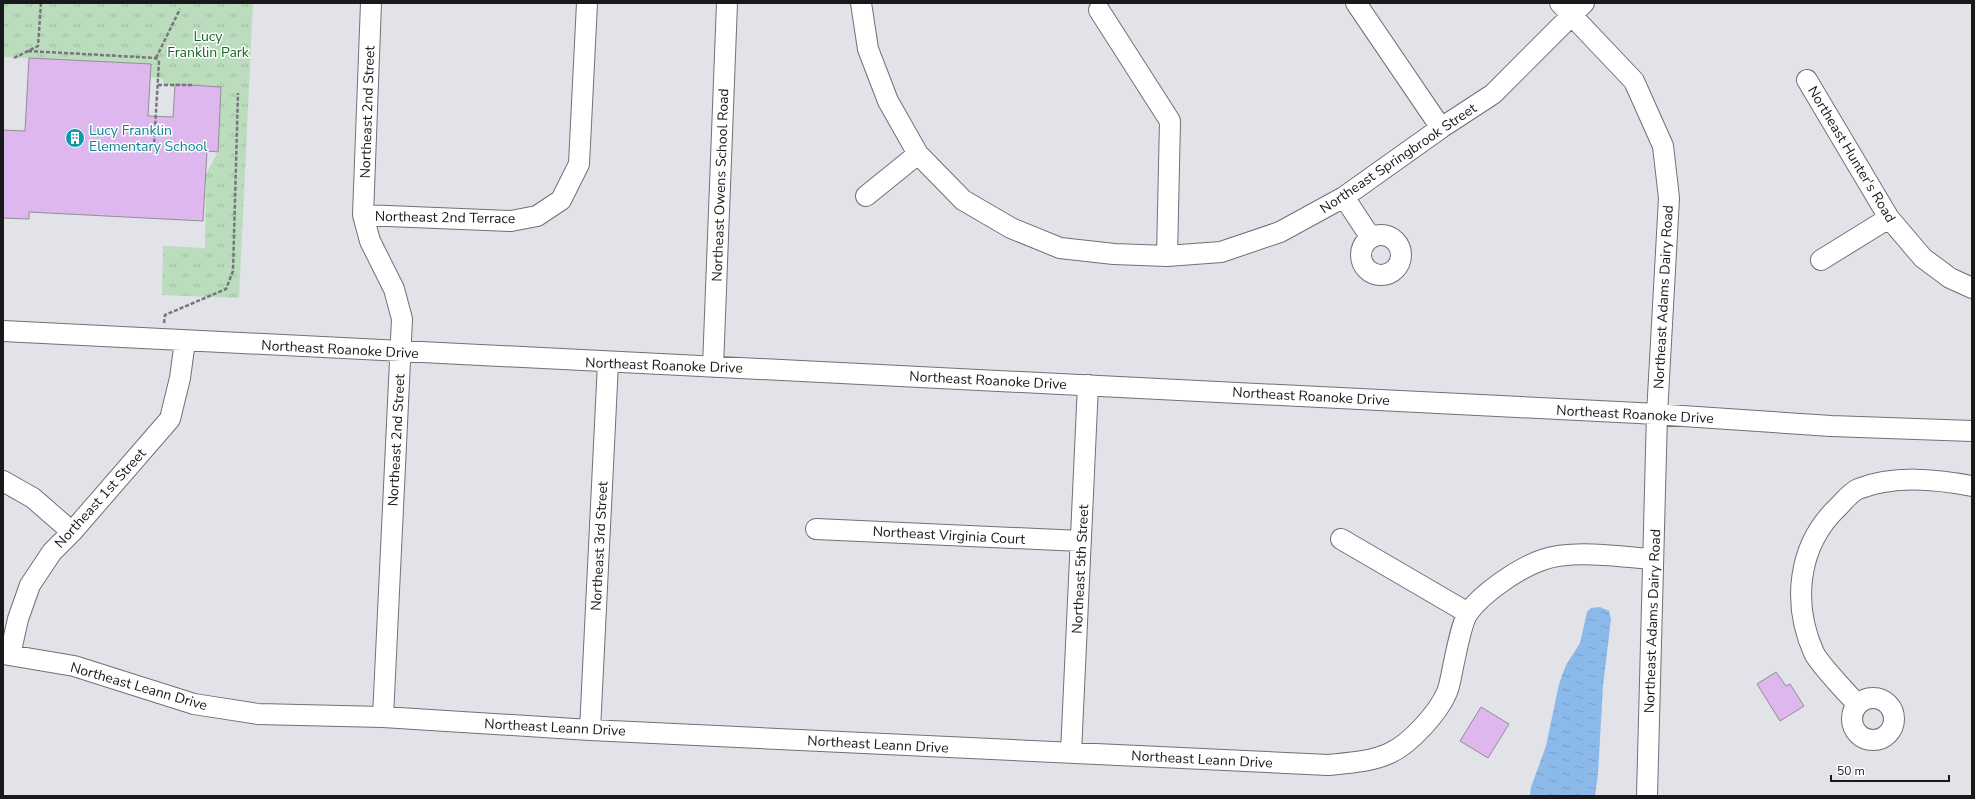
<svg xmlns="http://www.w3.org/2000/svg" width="1975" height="799" font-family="'Nunito Sans',sans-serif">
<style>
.park{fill:url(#park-tufts)}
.water{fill:url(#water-ripples)}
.building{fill:#deb7ef;stroke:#928e93}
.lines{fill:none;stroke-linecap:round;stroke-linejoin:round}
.minor-casing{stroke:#6f7176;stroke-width:22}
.path{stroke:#76767b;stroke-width:2.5;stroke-dasharray:4 2;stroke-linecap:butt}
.minor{stroke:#fff;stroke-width:20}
.labels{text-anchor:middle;stroke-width:3;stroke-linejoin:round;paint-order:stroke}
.park-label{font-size:14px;fill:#1a6429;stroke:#fff}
.street-label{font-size:14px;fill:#19191c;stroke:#fff}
.culture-label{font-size:14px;fill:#0d838f;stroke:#fff;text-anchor:start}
</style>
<defs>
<pattern id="park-tufts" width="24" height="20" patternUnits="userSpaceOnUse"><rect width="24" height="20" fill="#bcdcbe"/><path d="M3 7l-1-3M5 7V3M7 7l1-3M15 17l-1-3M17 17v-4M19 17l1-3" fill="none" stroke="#a1bca3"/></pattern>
<pattern id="water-ripples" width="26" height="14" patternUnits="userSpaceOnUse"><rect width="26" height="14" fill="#8bb9ea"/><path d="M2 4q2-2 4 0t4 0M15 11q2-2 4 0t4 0" fill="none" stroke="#779ec8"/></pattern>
</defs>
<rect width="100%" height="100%" fill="#e2e3e9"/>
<path class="park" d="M3 3H253L239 298 162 295 163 246 205 248 206 174 218 152 221 87 163 85V79L150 77 151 64 3 57Z"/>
<path class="water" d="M1600 607 1609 611 1611 619 1603 686 1598 774 1595 796H1530L1531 787 1546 746 1559 684 1566 665 1580 643 1587 612 1591 608Z"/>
<path class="building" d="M29 58 151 64 148 116 173 117 175 84 221 87 218 152 207 151 203 221 29 212V219L3 218V130L25 131Z
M1776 672 1786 686 1790 684 1804 706 1780 721 1757 684Z
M1481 707 1509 724 1488 758 1460 741Z"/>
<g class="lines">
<defs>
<path id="minor" d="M371 3 363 215 370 241 394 289 402 319 383 717
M861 3 868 49 888 101 918 154 963 200 1011 228 1060 248 1114 254 1167 256 1221 252 1280 232 1344 197 1441 128 1493 94 1584 3
M1356 3 1441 128
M1560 3 1634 81 1663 146 1669 198 1657 414 1647 796
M1099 10 1170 121 1167 256
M1807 80 1889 218 1923 258 1950 278 1972 288
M866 196 918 154
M1344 197 1371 238
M363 215 511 221 537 216 561 200 579 164 587 3
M1361 255a20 20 0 1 1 40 0a20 20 0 1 1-40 0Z
M1821 260 1889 218
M3 331 1638 413 1831 426 1972 431
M713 367 727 3
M3 481 33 498 72 532
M816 529 1081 541
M1341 539 1468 613
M3 654 74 666 194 704 258 714 383 717 590 730 1328 765C1348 763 1371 762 1390 753 1410 744 1439 712 1447 692 1449 687 1450 682 1451 677 1454 663 1461 623 1468 613 1482 593 1519 568 1542 560 1573 549 1620 557 1653 559
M10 655 18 619 30 585 52 552 72 532 170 419 180 378 185 341
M1852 719a21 21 0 1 1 42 0a21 21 0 1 1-42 0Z
M1857 704C1847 693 1820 665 1814 653 1792 604 1797 546 1838 507 1843 502 1851 492 1858 489 1894 475 1935 479 1972 486
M590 730 608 363
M1071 753 1088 385"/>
</defs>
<use href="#minor" class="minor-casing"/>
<path class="path" d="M28 51 156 58 159 62 154 145
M14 58 38 46 41 3
M156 58 180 9
M158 85H193
M164 323 165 315 226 289 233 271 238 93"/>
<use href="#minor" class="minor"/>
</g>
<defs>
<symbol id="building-disc" viewBox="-11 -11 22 22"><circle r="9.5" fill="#0f9aa8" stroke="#fff"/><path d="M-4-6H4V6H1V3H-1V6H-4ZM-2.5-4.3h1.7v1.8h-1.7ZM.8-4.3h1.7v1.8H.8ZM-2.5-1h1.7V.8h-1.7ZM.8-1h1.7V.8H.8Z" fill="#fff"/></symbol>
</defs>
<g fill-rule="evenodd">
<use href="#building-disc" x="64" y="127" width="22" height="22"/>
</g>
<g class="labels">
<g class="park-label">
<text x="208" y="41">Lucy<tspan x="208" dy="16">Franklin Park</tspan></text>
</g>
<g class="street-label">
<text transform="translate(367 112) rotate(-88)" y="5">Northeast 2nd Street</text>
<text transform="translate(1852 154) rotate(59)" y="5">Northeast Hunter's Road</text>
<text transform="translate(1398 158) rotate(-34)" y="5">Northeast Springbrook Street</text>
<text transform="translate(720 185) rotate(-88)" y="5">Northeast Owens School Road</text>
<text transform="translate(445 217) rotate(1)" y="5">Northeast 2nd Terrace</text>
<text transform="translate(1663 297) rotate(-87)" y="5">Northeast Adams Dairy Road</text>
<text transform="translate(340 349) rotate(3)" y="5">Northeast Roanoke Drive</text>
<text transform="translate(664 365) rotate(2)" y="5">Northeast Roanoke Drive</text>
<text transform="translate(988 380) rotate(3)" y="5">Northeast Roanoke Drive</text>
<text transform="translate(1311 396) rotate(3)" y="5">Northeast Roanoke Drive</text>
<text transform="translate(1635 414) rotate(3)" y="5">Northeast Roanoke Drive</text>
<text transform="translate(396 440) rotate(-87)" y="5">Northeast 2nd Street</text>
<text transform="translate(100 498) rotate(-48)" y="5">Northeast 1st Street</text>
<text transform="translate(949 535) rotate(3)" y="5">Northeast Virginia Court</text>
<text transform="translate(599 546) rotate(-87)" y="5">Northeast 3rd Street</text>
<text transform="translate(1080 569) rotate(-87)" y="5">Northeast 5th Street</text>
<text transform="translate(1652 621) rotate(-88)" y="5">Northeast Adams Dairy Road</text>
<text transform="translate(139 686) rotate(16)" y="5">Northeast Leann Drive</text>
<text transform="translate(555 727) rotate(3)" y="5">Northeast Leann Drive</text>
<text transform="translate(878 744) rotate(3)" y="5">Northeast Leann Drive</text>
<text transform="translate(1202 759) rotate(3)" y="5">Northeast Leann Drive</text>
</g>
<g class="culture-label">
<text x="89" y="135">Lucy Franklin<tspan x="89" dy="16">Elementary School</tspan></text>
</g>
</g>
<rect width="1975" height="799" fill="none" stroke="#19191c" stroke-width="8"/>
<path d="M1831 775v6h118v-6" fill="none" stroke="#19191c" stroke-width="2"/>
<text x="1837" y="775" font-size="12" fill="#19191c" stroke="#ffffff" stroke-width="3" paint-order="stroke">50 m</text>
</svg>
